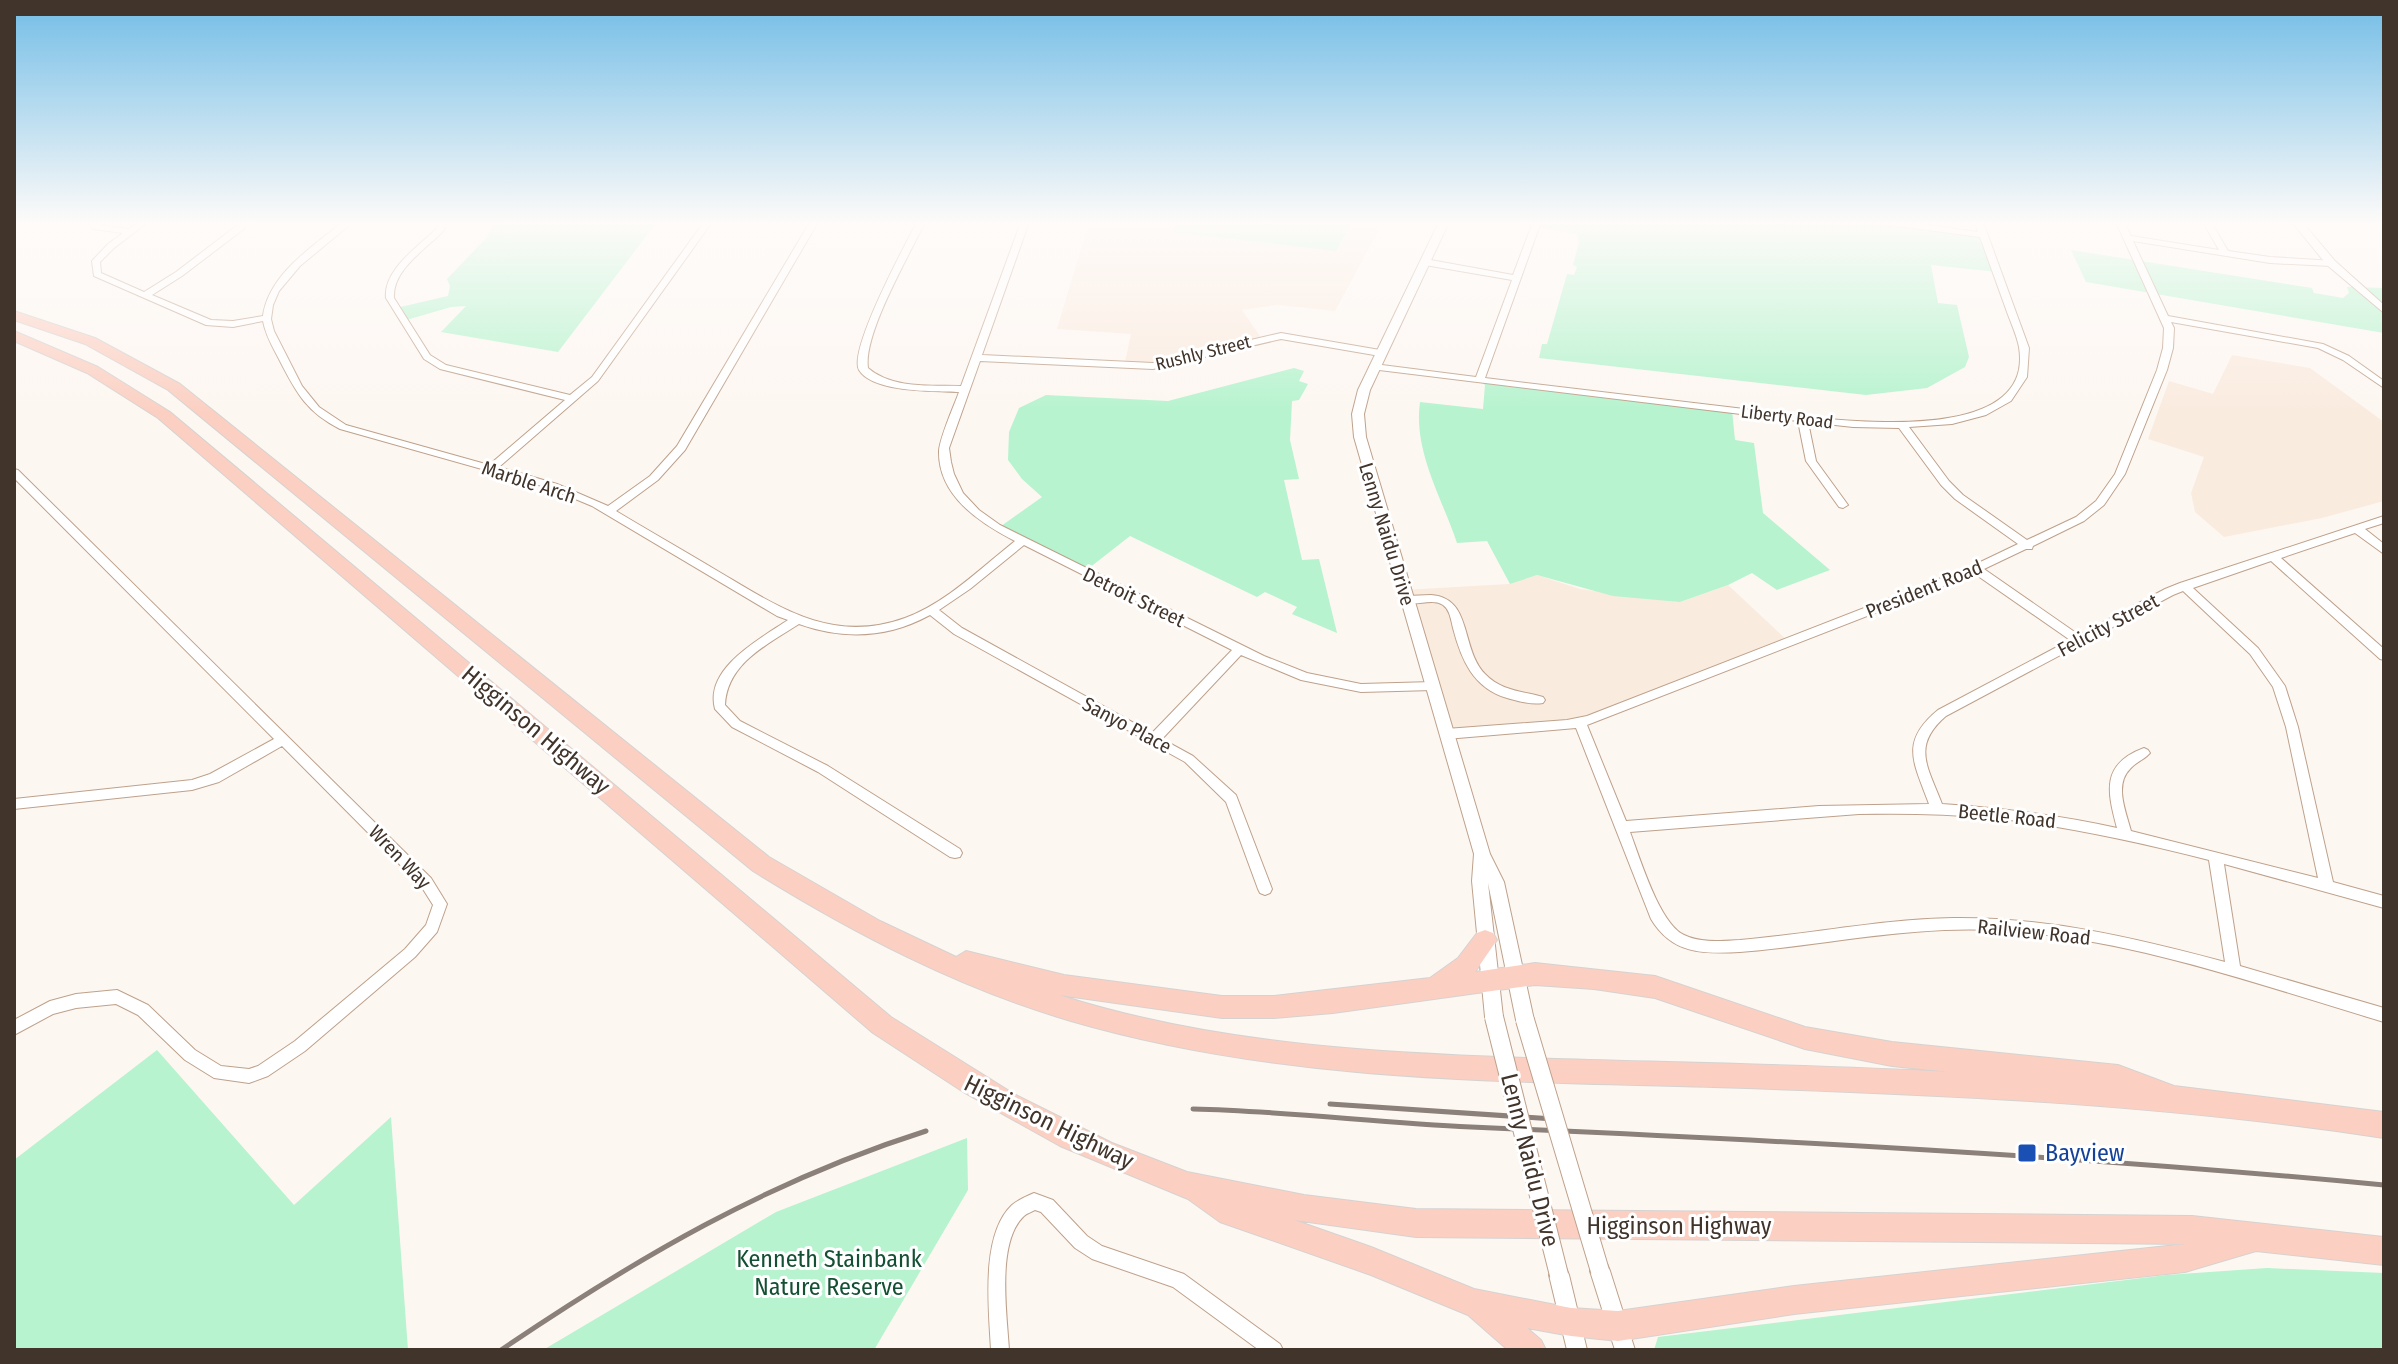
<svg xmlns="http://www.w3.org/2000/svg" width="2398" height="1364" font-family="'Fira Sans Condensed',sans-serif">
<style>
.built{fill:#faebdf}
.green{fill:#b6f3ce}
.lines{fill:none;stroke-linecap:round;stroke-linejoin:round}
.minor-casing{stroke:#bea18b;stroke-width:2}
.tertiary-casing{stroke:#bea18b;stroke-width:2}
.trunk-casing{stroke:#d5d2d0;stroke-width:2}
.minor{fill:#fff;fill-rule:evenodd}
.tertiary{fill:#fff;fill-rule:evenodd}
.trunk{fill:#fbd0c3;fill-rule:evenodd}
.rail{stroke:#8b817a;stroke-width:5}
.tertiary-bridge-casing{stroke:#bea18b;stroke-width:20;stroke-linecap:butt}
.tertiary-bridge{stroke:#fff;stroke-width:18}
.transit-dot{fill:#1a4fb4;stroke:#fff;stroke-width:3}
.labels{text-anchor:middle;stroke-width:6;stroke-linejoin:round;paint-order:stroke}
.far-street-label{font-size:18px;fill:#40342b;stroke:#fff}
.street-label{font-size:20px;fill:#40342b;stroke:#fff}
.near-street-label{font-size:24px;fill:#40342b;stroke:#fff}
.near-transit-label{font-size:24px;fill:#164399;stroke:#fff;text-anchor:start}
.near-park-label{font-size:24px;fill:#145033;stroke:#fff}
</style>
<rect width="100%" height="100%" fill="#fdf7f2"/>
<path class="built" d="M1089 222H1383L1335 311 1278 305 1242 310 1262 339 1186 361 1124 366 1131 334 1057 329Z
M2232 355 2310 368 2384 422V501L2322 518 2224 537 2195 512 2191 493 2204 457 2148 439 2169 381 2213 394Z
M1537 575 1580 589 1680 602 1728 585 1789 642 1601 716 1446 734 1403 590 1509 584Z"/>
<path class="green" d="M495 222H657L558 352 441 332 466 306 451 307 403 321 396 308 448 296 450 286 447 279 487 237Z
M1177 222H1352L1336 251 1172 232Z
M1508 222H1814L1842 225 1847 222H1882L1984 236 1998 272 1931 265 1938 303 1957 305 1969 357 1965 367 1927 388 1866 395 1539 358 1542 344H1547L1567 274 1574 275 1577 267 1573 265 1579 243 1577 234Z
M2071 250 2312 288 2314 293 2343 298 2349 293 2347 287 2384 288V333L2086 282Z
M1294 368 1304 371 1299 381 1308 384 1299 400 1292 401 1290 440 1299 479 1284 480 1302 560 1319 559 1337 633 1292 614 1297 607 1265 592 1257 597 1130 536 1084 572 997 529 1042 497 1022 479 1008 460 1009 432 1019 408 1046 395 1168 401Z
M1479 380 1732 410 1735 440 1754 443 1763 513 1830 570 1777 590 1752 573 1728 585 1680 602 1613 596 1537 575 1510 584 1487 541 1457 543C1442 498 1413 451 1420 402L1483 409 1485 385Z
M157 1050 294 1205 391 1117 408 1350H14V1160Z
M967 1138 968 1190 874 1350H543L776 1212Z
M2267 1268 2384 1273V1350H1654L1658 1337 2167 1275Z"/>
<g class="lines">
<defs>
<path id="minor" d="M86 222H96L99 225 129 229 138 222H148L114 248 100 262 101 273 144 292 176 272 239 224H245V228L182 276 152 295 211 320 233 321 263 316C269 274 312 247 343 222H353L300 266 279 291 273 305 271 319 274 331 302 386 319 407 346 425 489 465 565 400 440 369 424 359 386 298C383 270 418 247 436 229L438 222H446L444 230C427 249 392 269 394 298L430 355 446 365 570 395 592 377 704 222H712L598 381 499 467 557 484 608 506 650 476 677 446 810 222H818L685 450 658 480 616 511C649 531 683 550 716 570 777 606 831 645 905 618 946 603 981 568 1015 541 980 523 938 496 939 451 940 437 954 406 959 392 936 391 873 393 859 370 848 350 905 245 917 222H925C909 256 863 334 868 368 892 389 931 385 961 386L1021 222H1029L982 355 1153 363 1281 333 1380 350 1385 353 1380 356 1281 339 1153 369 980 361 949 448 951 462 954 474 963 493 979 510 1000 525 1264 656 1307 673 1361 684 1433 682 1439 686 1433 690 1361 692 1301 680 1241 655 1162 739 1193 756 1236 795 1272 889 1270 893 1265 895 1260 893 1258 889 1226 802 1185 762 954 634 930 615C888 638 844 640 799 624 768 644 727 663 725 705L740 721 828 766 960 849 962 853 960 857 955 858 950 857 818 772 732 727 715 709C704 668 760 639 788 620L777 616 592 506 549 488 340 429C307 412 297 394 281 363 274 349 266 337 263 321L233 327 206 325 94 276 92 261 108 244 123 233 94 229ZM1024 545 1232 650 1152 733 962 628 939 610 970 589Z
M1533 222H1541L1485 378 1829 419C1881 423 2034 436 2019 347 2017 336 2011 323 2007 312 1998 287 1989 262 1980 237L1883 224 1879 222H1904L1978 232 1975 222H1983L2029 348 2027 377 2011 401 1986 415 1952 424 1909 427 1949 481 1963 495 2027 540 2076 517 2096 501 2115 474 2157 370 2163 348 2164 328 2116 222H2124L2131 236 2219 250 2203 222H2211L2228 251 2270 257 2334 261 2335 263 2331 266 2270 263 2133 241 2168 316 2323 344 2349 356 2384 381V388L2343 360 2318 348 2171 322 2174 328 2173 348 2167 370 2125 474 2104 505 2084 521 2033 546 2032 549H2026L1984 569 2079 635 2165 589 2180 583 2384 516V523L2365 529 2384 544V554L2355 533 2281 558 2384 649V660L2380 659 2271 561 2193 588 2258 648 2285 686 2298 727 2333 882 2384 896V908L2224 864 2240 966 2384 1008V1022C2260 985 2136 940 2006 931 1917 924 1828 945 1740 952 1702 954 1672 954 1651 919L1576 728 1446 739 1442 737 1440 734 1442 731 1446 729 1567 720 1587 716 1972 566 2018 544 1955 499 1941 485 1899 428 1853 427 1808 422 1816 461 1848 505 1843 508 1839 507 1806 461 1798 421 1371 369 1369 367 1374 364 1476 377 1512 280 1425 265 1421 262 1425 259 1513 275ZM1975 574 2070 640 1938 710C1899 742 1914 763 1929 804L1819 806 1626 821 1587 725ZM2183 591 2250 654 2273 687 2286 727 2318 878 2131 831C2126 812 2114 785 2130 769 2136 762 2145 759 2150 753L2148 750 2144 748C2101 764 2107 791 2117 828 2059 815 2001 808 1942 804 1928 767 1911 746 1946 716L2173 595ZM1859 814C1904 813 1949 814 1993 818 2066 826 2138 842 2209 860L2225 962C2136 938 2047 917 1953 918 1882 919 1811 934 1740 940 1722 941 1700 943 1684 935 1659 923 1640 858 1630 832Z
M14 469 18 470 431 878 447 904 437 932 415 957 305 1051 268 1076 249 1083 214 1078 185 1060 138 1015 116 1004 76 1008 53 1014 14 1035V1020L50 1001 76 994 117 990 148 1005 195 1050 221 1066 249 1069 258 1066 295 1041 405 949 426 925 433 905 421 886 282 746 219 782 192 790 14 809V799L192 780 210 774 274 739 14 478Z
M1431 595C1473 598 1460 648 1485 674 1501 691 1522 691 1543 697L1545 700 1543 703C1531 705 1518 701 1507 698 1473 688 1461 659 1453 628 1451 620 1450 610 1443 605 1430 597 1413 609 1401 600L1407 596Z
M1034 1193 1053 1200 1087 1236 1102 1246 1184 1274 1280 1344 1283 1350H1259L1173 1287 1092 1259 1075 1248 1041 1212 1035 1210C1032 1212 1027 1213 1024 1216 996 1242 1007 1315 1009 1350H991C989 1310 980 1235 1012 1205 1018 1200 1027 1196 1034 1193Z"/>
<path id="tertiary" d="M1439 222H1449L1370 390 1364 414 1366 437 1490 854 1504 882 1534 1020 1531 1026 1525 1028 1519 1026 1516 1020 1488 883 1503 1017 1500 1023 1494 1025 1488 1023 1485 1017 1472 881 1474 854 1354 437 1352 414 1358 390Z
M2292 222H2302L2335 261 2384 305V313L2327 265Z
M1600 1261 1607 1264 1610 1271 1635 1350H1615L1590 1271 1593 1264Z
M1559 1265 1566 1268 1569 1275 1587 1350H1567L1549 1275 1552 1268Z"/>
<path id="trunk" d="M14 311 95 338 180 384 769 857 880 921 956 957 966 951 1064 975 1222 996H1274L1430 978 1458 958 1477 933 1485 930 1493 933 1497 940 1475 972 1535 963 1655 976 1805 1027 1892 1042 2118 1065 2174 1086 2384 1112V1138C2161 1104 1938 1094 1713 1087 1498 1081 1280 1082 1071 1021 958 988 853 933 753 871L168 390 85 344 14 320ZM1535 985 1594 989 1655 998 1805 1049 1892 1066 1950 1072C1819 1065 1688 1063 1556 1059 1390 1054 1219 1046 1059 995L1222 1018H1274L1333 1013Z
M14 331 98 367 170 412 891 1017 1014 1094 1112 1143 1187 1172 1304 1195 1416 1209 2192 1216 2384 1237V1265L2256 1251 2185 1272 1794 1314 1618 1341 1571 1336 1527 1328 1541 1340 1546 1350H1508L1468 1315 1371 1275 1220 1222 1188 1199 1060 1146 965 1093 873 1033 158 418 87 373 14 341ZM1294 1220 1416 1237 2186 1244 1794 1286 1618 1311 1571 1308 1474 1289 1371 1247Z"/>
</defs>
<use href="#minor" class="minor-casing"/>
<use href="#tertiary" class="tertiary-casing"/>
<use href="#trunk" class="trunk-casing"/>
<use href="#minor" class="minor"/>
<use href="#tertiary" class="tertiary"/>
<use href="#trunk" class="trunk"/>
<path class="rail" d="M1330 1104 1554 1119
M1193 1109C1286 1111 1378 1123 1471 1127 1775 1140 2081 1156 2384 1185
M501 1350C637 1258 768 1181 926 1131"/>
<defs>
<path id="tertiary-bridge" d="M1494 1017 1559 1275
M1525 1020 1600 1271"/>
</defs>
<use href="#tertiary-bridge" class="tertiary-bridge-casing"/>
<use href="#tertiary-bridge" class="tertiary-bridge"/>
</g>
<linearGradient id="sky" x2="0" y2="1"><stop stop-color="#73bde6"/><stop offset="0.54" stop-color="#fefbf9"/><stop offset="1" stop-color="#fefbf9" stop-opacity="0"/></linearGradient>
<rect width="2398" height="413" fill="url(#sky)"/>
<rect class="transit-dot" x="2017" y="1143" width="20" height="20" rx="4"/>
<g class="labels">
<g class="far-street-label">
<text transform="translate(1203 353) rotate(-14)" y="6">Rushly Street</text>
<text transform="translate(1787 417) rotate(7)" y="6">Liberty Road</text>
</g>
<g class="street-label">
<text transform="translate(529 482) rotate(18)" y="7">Marble Arch</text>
<text transform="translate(1387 534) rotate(73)" y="7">Lenny Naidu Drive</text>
<text transform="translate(1924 589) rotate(-22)" y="7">President Road</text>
<text transform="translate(1134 597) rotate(26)" y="7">Detroit Street</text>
<text transform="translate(2108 625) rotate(-28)" y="7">Felicity Street</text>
<text transform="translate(1127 725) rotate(28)" y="7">Sanyo Place</text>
<text transform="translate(2007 816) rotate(6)" y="7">Beetle Road</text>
<text transform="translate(400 857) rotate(46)" y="7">Wren Way</text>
<text transform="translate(2034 932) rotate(6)" y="7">Railview Road</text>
</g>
<g class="near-street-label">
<text transform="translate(536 730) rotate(40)" y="8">Higginson Highway</text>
<text transform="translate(1049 1122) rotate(26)" y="8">Higginson Highway</text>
<text transform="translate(1530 1160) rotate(76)" y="8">Lenny Naidu Drive</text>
<text x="1679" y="1234">Higginson Highway</text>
</g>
<g class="near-transit-label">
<text x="2045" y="1161">Bayview</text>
</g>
<g class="near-park-label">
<text x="829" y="1267">Kenneth Stainbank<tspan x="829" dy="28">Nature Reserve</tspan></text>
</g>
</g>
<rect width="2398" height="1364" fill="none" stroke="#40342b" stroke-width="32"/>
</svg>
